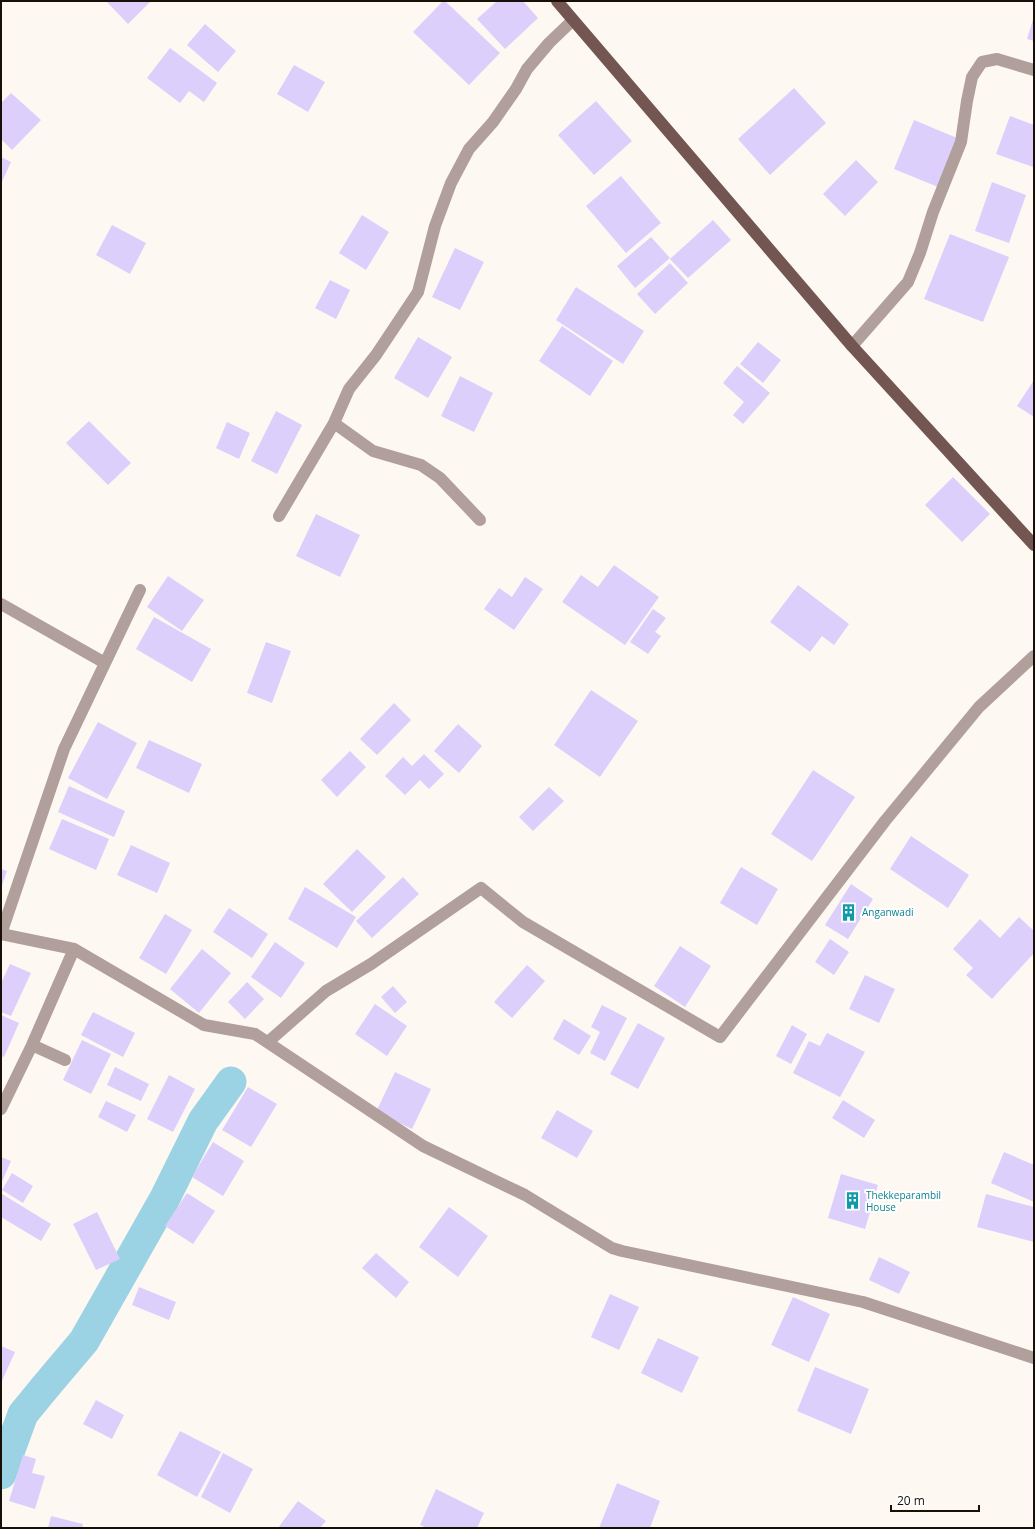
<svg xmlns="http://www.w3.org/2000/svg" width="1035" height="1529" font-family="'Open Sans',sans-serif">
<style>
.lines{fill:none;stroke-linecap:round;stroke-linejoin:round}
.canal{stroke:#9bd2e4;stroke-width:31}
.building{fill:#ddcffc}
.minor{stroke:#b19f9c;stroke-width:12}
.major{stroke:#735651;stroke-width:12}
.labels{text-anchor:middle;stroke-width:4;stroke-linejoin:round;paint-order:stroke}
.culture-label{font-size:10px;fill:#0d838f;stroke:#fff;text-anchor:start}
</style>
<rect width="100%" height="100%" fill="#fef8f3"/>
<g class="lines">
<path class="canal" d="M1 1474 23 1414 46 1386 84 1341 164 1200 203 1121 231 1082"/>
</g>
<path class="building" d="M106 1H151L128 24Z
M443 1H445L500 53 469 85 413 32Z
M497 1H523L538 18 505 49 477 19Z
M1034 16V41L1027 39Z
M205 24 236 51 218 72 187 45Z
M170 48 217 83 204 102 189 91 180 103 147 78Z
M294 65 325 82 308 112 277 94Z
M794 88 826 123 770 175 738 139Z
M11 93 41 120 12 150 1 139V103Z
M596 101 632 141 594 175 558 135Z
M1010 116 1034 125 1033 167 996 154Z
M914 120 957 138 938 187 894 169Z
M1 157 11 162 1 184Z
M856 160 878 182 845 216 823 194Z
M621 176 661 223 626 253 586 206Z
M992 182 1026 195 1009 243 975 231Z
M362 215 389 232 366 270 339 253Z
M713 220 731 240 688 278 670 259Z
M112 225 146 243 130 274 96 255Z
M950 234 1009 257 983 322 924 299Z
M651 237 670 258 635 288 617 266Z
M455 248 484 262 460 310 432 297Z
M670 263 688 283 655 314 637 294Z
M330 280 350 290 336 319 315 308Z
M576 287 644 331 623 364 556 320Z
M562 326 613 361 590 396 539 361Z
M418 337 452 357 428 398 394 378Z
M758 342 781 360 763 383 740 364Z
M737 366 770 393 743 424 733 415 744 402 723 383Z
M460 376 493 393 474 432 441 416Z
M1034 380V417L1017 406Z
M276 411 302 425 277 474 251 461Z
M89 421 131 463 108 485 66 443Z
M227 422 250 433 239 459 216 448Z
M953 477 990 514 962 542 925 505Z
M316 514 360 535 340 577 296 556Z
M614 565 659 597 625 645 562 602 581 575 598 587Z
M168 576 204 600 182 631 147 607Z
M525 577 543 589 514 630 484 609 499 588 512 597Z
M798 585 849 624 834 645 822 636 810 652 770 622Z
M653 609 666 618 655 632 661 636 648 654 630 642Z
M154 617 211 649 192 682 136 649Z
M266 642 291 651 272 703 247 693Z
M591 690 638 721 600 777 554 745Z
M394 703 411 720 377 755 360 739Z
M98 722 137 743 107 799 68 778Z
M458 724 482 746 459 773 434 751Z
M149 740 202 764 189 793 136 768Z
M350 751 366 767 337 797 321 780Z
M424 754 444 774 429 789 420 780 405 795 385 776 403 757 412 766Z
M813 770 855 797 812 861 771 834Z
M69 786 125 811 114 837 58 812Z
M549 787 564 801 533 831 519 817Z
M62 819 109 839 96 870 49 849Z
M911 836 969 875 948 908 890 869Z
M131 845 170 863 157 893 117 875Z
M357 849 386 877 352 912 323 884Z
M741 867 778 889 757 925 720 903Z
M1 869 7 871 1 888Z
M403 877 419 894 372 938 356 921Z
M851 884 873 899 848 939 825 925Z
M305 887 356 917 337 948 288 919Z
M229 908 268 934 252 958 213 932Z
M165 914 192 930 166 974 139 958Z
M1019 917 1034 931V953L992 999 966 975 973 968 953 949 980 919 1000 938Z
M830 939 849 952 834 975 815 962Z
M275 942 305 963 281 998 251 977Z
M680 946 711 966 685 1007 654 986Z
M202 949 231 973 199 1013 170 989Z
M10 964 31 973 11 1016 1 1012V983Z
M527 965 545 981 512 1018 494 1002Z
M865 975 895 989 879 1023 849 1009Z
M247 982 264 999 245 1019 228 1002Z
M393 986 407 1002 395 1013 381 997Z
M375 1004 407 1026 387 1056 355 1034Z
M602 1005 627 1018 605 1061 590 1053 600 1032 591 1027Z
M93 1012 135 1033 123 1057 81 1035Z
M1 1015 19 1023 4 1057 1 1056Z
M564 1019 591 1036 579 1055 553 1039Z
M638 1023 665 1038 638 1089 610 1074Z
M792 1025 807 1034 791 1064 776 1056Z
M827 1033 865 1052 840 1097 793 1073 809 1041 820 1046Z
M82 1040 111 1054 91 1094 63 1080Z
M115 1067 149 1084 141 1101 107 1085Z
M395 1072 431 1089 412 1129 376 1112Z
M169 1075 195 1089 173 1132 147 1119Z
M248 1087 277 1104 251 1147 222 1130Z
M843 1100 875 1120 864 1138 832 1118Z
M106 1101 136 1115 127 1132 98 1117Z
M557 1110 593 1131 577 1158 541 1138Z
M213 1142 244 1161 223 1196 192 1177Z
M1004 1152 1034 1165V1202L991 1183Z
M1 1157 11 1161 1 1184Z
M12 1173 33 1186 23 1203 2 1190Z
M841 1174 878 1185 865 1229 828 1218Z
M187 1193 215 1211 193 1244 165 1226Z
M2 1194 51 1224 41 1241 1 1217Z
M986 1194 1034 1207V1242L977 1227Z
M449 1207 488 1236 458 1277 419 1247Z
M97 1212 120 1259 96 1270 73 1224Z
M376 1253 409 1282 396 1298 362 1268Z
M879 1257 910 1272 899 1294 869 1280Z
M139 1287 176 1302 169 1320 132 1305Z
M610 1294 639 1307 619 1350 591 1337Z
M793 1297 830 1314 809 1362 771 1345Z
M658 1338 699 1357 682 1393 641 1373Z
M1 1346 15 1352 1 1383Z
M815 1367 869 1389 851 1434 797 1411Z
M96 1400 124 1415 112 1439 83 1424Z
M180 1431 221 1452 197 1497 157 1475Z
M223 1453 253 1469 230 1513 201 1497Z
M23 1455 36 1459 32 1473 45 1476 35 1509 9 1501Z
M617 1483 660 1501 650 1528H599Z
M436 1489 484 1513 477 1528H427L420 1525Z
M298 1501 326 1521 320 1528H278Z
M51 1516 83 1524 82 1528H48Z"/>
<g class="lines">
<path class="minor" d="M852 346 908 282 920 253 933 212 961 142 967 101 972 77 982 62 997 59 1034 70
M279 516 334 423
M480 520 440 478 421 465 373 451 334 423 349 389 376 355 418 292 435 226 451 183 469 149 493 122 516 89 527 69 549 43 573 20
M1 604 105 663
M1 934 74 949 204 1025 255 1034 423 1146 525 1195 612 1248 622 1251 863 1302 1034 1358
M1 934 64 749 140 590
M268 1042 326 991 371 964 481 888 523 922 720 1037 885 821 979 707 1034 656
M32 1045 65 1060
M1 1109 32 1045 74 949"/>
<path class="major" d="M557 1 852 346 1034 545"/>
</g>
<defs>
<symbol id="building-bare" viewBox="-9 -9 18 18"><path d="M-4-6H4V6H1V3H-1V6H-4ZM-2.5-4.3h1.7v1.8h-1.7ZM.8-4.3h1.7v1.8H.8ZM-2.5-1h1.7V.8h-1.7ZM.8-1h1.7V.8H.8Z" fill="#0f9aa8" stroke="#fff" stroke-width="2.5" paint-order="stroke"/></symbol>
</defs>
<g fill-rule="evenodd">
<use href="#building-bare" x="836" y="900" width="25" height="25"/>
<use href="#building-bare" x="840" y="1188" width="25" height="25"/>
</g>
<g class="labels">
<g class="culture-label">
<text x="862" y="916">Anganwadi</text>
<text x="866" y="1199">Thekkeparambil<tspan x="866" dy="12">House</tspan></text>
</g>
</g>
<rect width="1035" height="1529" fill="none" stroke="#180f06" stroke-width="4"/>
<path d="M891 1505v6h88v-6" fill="none" stroke="#180f06" stroke-width="2"/>
<text x="897" y="1505" font-size="12" fill="#180f06" stroke="#ffffff" stroke-width="3" paint-order="stroke">20 m</text>
</svg>
